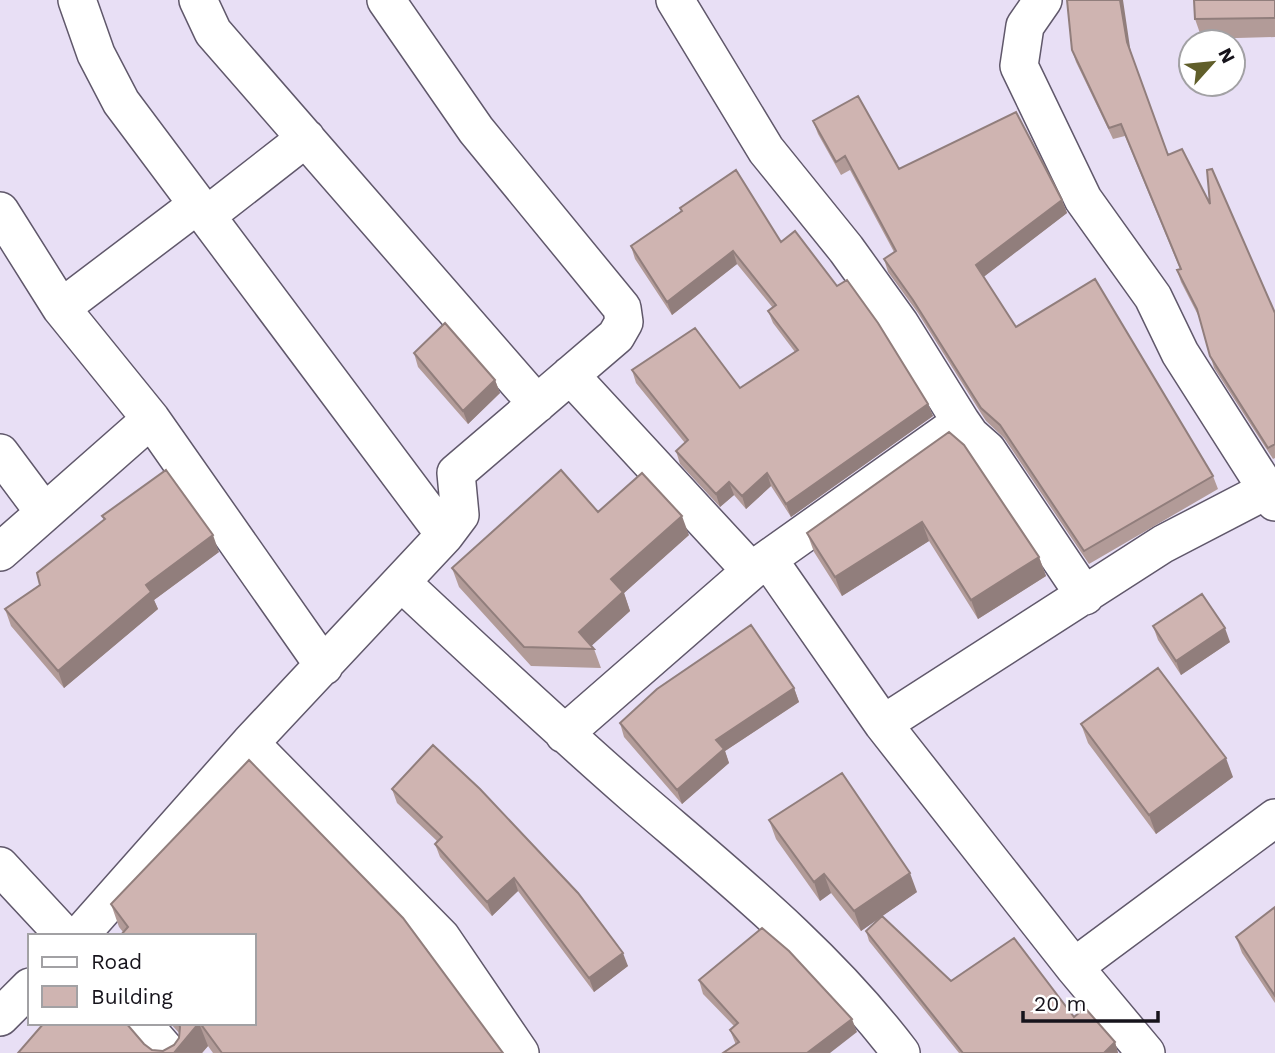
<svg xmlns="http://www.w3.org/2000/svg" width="1275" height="1053" font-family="'Work Sans',sans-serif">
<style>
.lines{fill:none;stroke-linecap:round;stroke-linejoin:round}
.minor-casing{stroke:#60586b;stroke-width:40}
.minor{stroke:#fff;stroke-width:37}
.wall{fill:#b29b98}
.shaded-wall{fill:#917e7c}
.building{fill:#cfb4b1;stroke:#917e7c;stroke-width:2}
</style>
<rect width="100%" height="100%" fill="#e8dff5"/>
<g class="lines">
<defs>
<path id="minor" d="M77 0 96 54 121 102 445 535
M198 0 213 32 537 404
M675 0 766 150 846 249 900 324 961 422 970 435 987 450 1085 596
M1043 0 1025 26 1019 66 1083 199 1153 297 1180 353 1275 502
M0 211 61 308 151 419 324 666
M206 216 306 138
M61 308 197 205
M570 375 751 571
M0 453 44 512
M0 552 151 419
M768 559 883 724 1074 967 1146 1053
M402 583C479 655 555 726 634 795 728 876 826 954 901 1053
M883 724 1163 544 1267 490
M564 734 751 571 961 422
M250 743 441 937 520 1053
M0 866 65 936
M79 936 250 743 445 535 460 515 456 473 616 336 624 322 622 308 476 130 386 0
M1074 967 1275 818
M0 1017 30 987
M142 1023 168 1053"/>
</defs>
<use href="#minor" class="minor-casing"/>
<use href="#minor" class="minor"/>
</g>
<path class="wall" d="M1275 0V37L1202 39 1195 19Z
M1072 50 1131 54 1168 155 1210 204 1275 313V458L1273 459 1214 368 1199 317 1181 282 1177 270 1180 269 1125 136 1113 139 1076 62Z
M813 121 899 169 1062 200 1067 213 983 277 1016 327 1213 476 1218 489 1089 564 1004 438 986 421 979 410 918 313 888 272 884 259 894 252 850 170 841 175 818 134Z
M680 208 781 242 928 404 933 416 791 517 771 486 746 509 734 495 720 507 680 464 676 451 685 443 636 383 632 370 740 388 795 352 773 323 768 311 773 308 737 264 672 315 635 259 631 246 681 211Z
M414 353 495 380 500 393 468 424 418 367Z
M949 432 1039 557 1046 576 978 619 929 541 842 596 814 552 807 533Z
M598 512 689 535 624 593 630 611 591 646 594 649 601 668 531 666 459 587 452 568Z
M102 516 219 552 154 600 158 609 64 688 11 626 5 609 40 585 104 520Z
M1153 626 1230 642 1181 675 1158 640Z
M794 688 799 702 725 751 729 763 682 804 624 737 620 723Z
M1081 724 1233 777 1156 834 1088 743Z
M433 745 628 966 594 992 518 891 492 916 440 857 435 844 437 841 397 803 392 789Z
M769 820 917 892 882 916 951 981 1074 1017 1115 1042 1118 1053H959L869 941 866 931 882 916 861 931 831 893 820 901 776 839Z
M111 904 503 1053H213L208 1046 202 1053H18L144 1044 152 1050 163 1051 174 1045 179 1038 180 1034 170 1023H254L123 932 119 927Z
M1275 907V1003L1242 953 1236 937Z
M699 980 857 1032 736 1045 730 1030 734 1026 703 994Z"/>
<path class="shaded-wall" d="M1120 0H1123L1131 54 1127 42Z
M1062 200 1067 213 981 279 976 265Z
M733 251 737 264 672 315 667 302Z
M495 380 500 393 468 424 463 411Z
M928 404 933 416 791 517 786 504Z
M767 473 771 486 746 509 742 496Z
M729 482 734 495 720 507 716 494Z
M682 516 689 535 624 593 630 611 588 649 579 632 611 579Z
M922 522 929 541 842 596 835 577Z
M213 535 219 552 154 600 158 609 64 688 58 671 146 585Z
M1039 557 1046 576 978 619 971 600Z
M1225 628 1230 642 1181 675 1176 661Z
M794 688 799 702 725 751 729 763 682 804 677 790 716 740Z
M1226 758 1233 777 1156 834 1149 815Z
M910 873 917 892 861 931 854 911Z
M824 874 831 893 820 901 814 882Z
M514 878 518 891 492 916 487 902Z
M623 953 628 966 594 992 589 978Z
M852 1019 857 1032 830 1053H807Z
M199 1023 208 1046 202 1053H174Z
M1115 1042 1118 1053H1104Z"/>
<path class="building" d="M1067 0H1120L1127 42 1168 155 1182 149 1210 204 1207 170 1212 169 1275 313V444L1268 448 1210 356 1197 309 1177 270 1181 269 1121 124 1109 128 1072 50Z
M1194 0H1275V18L1195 19Z
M858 96 899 169 1016 112 1062 200 976 265 1016 327 1095 279 1213 476 1084 551 1000 425 981 408 974 397 913 300 884 259 896 251 845 156 836 162 813 121Z
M736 170 781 242 795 231 837 286 847 280 878 323 928 404 786 504 767 473 742 496 729 482 716 494 676 451 688 440 632 370 695 328 740 388 798 350 768 311 776 305 733 251 667 302 631 246 682 211 680 208Z
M445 323 495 380 463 411 414 353Z
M949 432 964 445 1039 557 971 600 922 522 835 577 807 533Z
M166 470 213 535 146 585 151 592 58 671 5 609 40 585 37 573 105 519 102 516Z
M561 470 598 512 642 473 682 516 611 579 623 592 579 632 594 649 524 647 452 568Z
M1202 594 1225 628 1176 661 1153 626Z
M751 625 794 688 716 740 724 749 677 790 620 723 657 689Z
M1158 668 1226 758 1149 815 1081 724Z
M433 745 480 789 578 893 623 953 589 978 514 878 487 902 435 844 442 837 392 789Z
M249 760 403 918 503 1053H222L200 1023H254V936H120L128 927 111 904Z
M842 773 910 873 854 911 824 874 814 882 769 820Z
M1275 907V996L1236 937Z
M882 916 951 981 1014 938 1074 1017 1085 1008 1115 1042 1104 1053H963L866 931Z
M762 928 789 951 852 1019 807 1053H723L739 1042 730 1030 738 1023 699 980Z
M44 1023H126L144 1044 152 1050 163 1051 174 1045 179 1038 180 1027 179 1023H199L174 1053H18Z"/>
<rect x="28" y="934" width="228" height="91" fill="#ffffff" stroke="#a2a1a4" stroke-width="2"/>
<rect x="42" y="957" width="35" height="10" fill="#ffffff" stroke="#a2a1a4" stroke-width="2"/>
<text x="91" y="969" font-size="21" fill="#16131b">Road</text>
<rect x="42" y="986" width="35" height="21" fill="#cfb4b1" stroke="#a2a1a4" stroke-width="2"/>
<text x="91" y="1004" font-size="21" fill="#16131b">Building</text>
<g transform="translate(1212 63) rotate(63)"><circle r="33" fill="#ffffff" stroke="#a2a1a4" stroke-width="2"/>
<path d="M0-5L12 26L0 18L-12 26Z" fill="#605e2a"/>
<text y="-10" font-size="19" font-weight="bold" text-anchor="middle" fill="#16131b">N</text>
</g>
<path d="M1023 1011v10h135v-10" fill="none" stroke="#16131b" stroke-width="3.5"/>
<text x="1034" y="1011" font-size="21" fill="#16131b" stroke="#ffffff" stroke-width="5" paint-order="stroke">20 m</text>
</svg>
